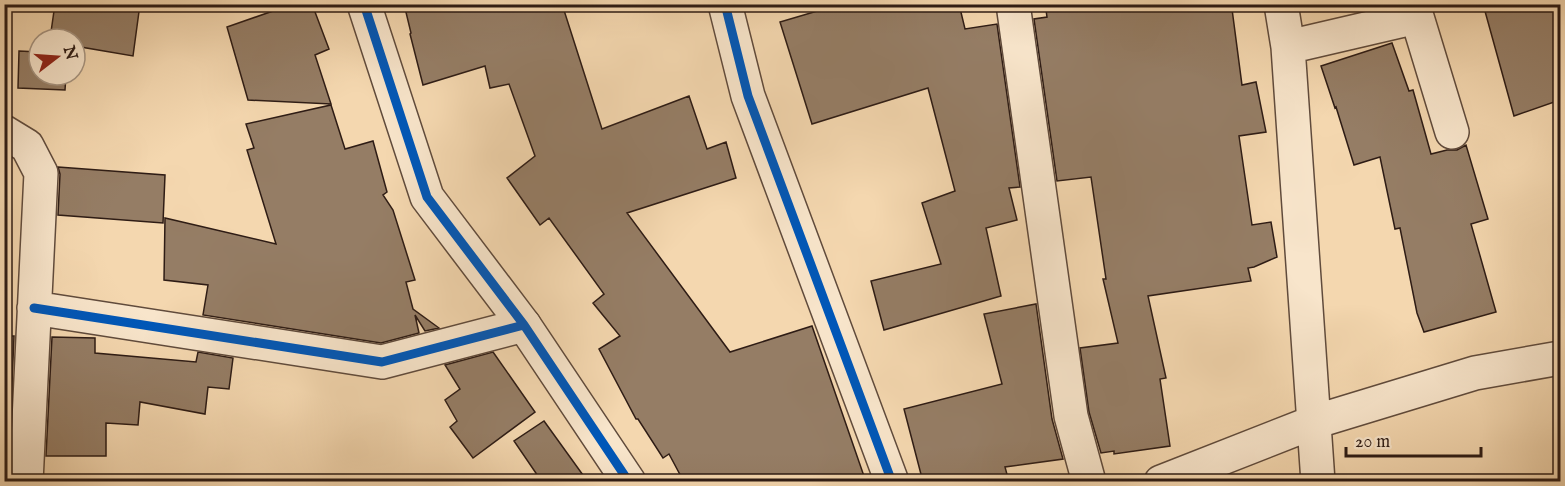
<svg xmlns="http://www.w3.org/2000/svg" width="1565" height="486" font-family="'IM FELL English',serif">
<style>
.building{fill:#957d65;stroke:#2e1c15;stroke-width:1.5}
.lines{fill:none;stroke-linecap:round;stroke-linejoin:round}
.minor-casing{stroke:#604b3c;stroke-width:36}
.tertiary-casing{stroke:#604b3c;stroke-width:36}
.minor{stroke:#f8e5cb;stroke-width:33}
.tertiary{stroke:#f8e5cb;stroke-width:33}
.cycleway-casing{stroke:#f8e5cb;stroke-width:13}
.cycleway{stroke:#0057b8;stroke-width:9}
</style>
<rect width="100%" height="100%" fill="#f4d7af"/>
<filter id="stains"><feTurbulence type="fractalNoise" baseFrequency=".00333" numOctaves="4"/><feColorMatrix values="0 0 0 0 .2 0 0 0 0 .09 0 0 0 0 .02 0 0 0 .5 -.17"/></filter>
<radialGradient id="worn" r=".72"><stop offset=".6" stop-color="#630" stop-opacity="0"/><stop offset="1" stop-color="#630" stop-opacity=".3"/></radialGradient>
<path class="building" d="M55 4H140L133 56 75 46V39H50Z
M293 4H312L329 49 315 55 331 104 248 100 227 27Z
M404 4H562L602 129 689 96 707 149 726 142 736 178 627 213 730 352 812 326 866 482H684L669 454 663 458 638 419H636L599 349 620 336 593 303 604 294 549 218 540 225 507 178 535 156 509 84 490 88 485 66 423 85 410 34 411 33Z
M841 4H959L965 29 997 24 1020 187 1009 188 1017 220 986 228 1001 296 884 330 871 281 941 264 922 203 955 191 928 88 812 124 780 22Z
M1090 4H1145L1146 9 1200 4H1217L1220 9H1232L1242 85 1256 82 1266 132 1239 136 1252 225 1271 222 1277 257 1254 267 1248 268 1251 281 1148 296 1166 378 1160 379 1170 446 1114 454V451L1101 453 1089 412 1080 348 1118 343 1103 279H1106L1091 177 1057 181 1034 19 1047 17 1046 10Z
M1483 4H1560V100L1514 116Z
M1392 43 1409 91 1413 90 1431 154 1447 150H1457L1466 145 1488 219 1471 224 1496 312 1424 332 1417 313 1400 228 1395 229 1380 157 1354 165 1336 107 1335 108 1321 66Z
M19 51 39 52V75H66L65 90 18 88Z
M331 105 345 149 373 141 387 192 383 195 393 210 415 280 406 282 413 309 439 328 425 331 415 315 419 333 381 343 203 315 208 285 164 280 165 218 276 244 247 150 254 148 246 124Z
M58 167 165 175 163 223 58 215 60 174Z
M1036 304 1052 419 1063 459 1005 467 1009 482H923L904 409 1002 384 984 314Z
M4 336H14L9 455H4Z
M52 337 95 338V353L196 362 198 352 233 358 229 389 208 387 205 414 140 402 138 425 106 423V456H46Z
M493 352 535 412 473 458 450 427 457 421 445 400 460 389 445 365Z
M544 421 588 482H542L514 441Z"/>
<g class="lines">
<defs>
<path id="minor" d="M725 4 748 96 892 482
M1013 4 1071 416 1089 482
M1281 4 1288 47 1318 482
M1288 47 1417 17 1452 132
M4 132 27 146 41 173 26 482
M34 308 382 362 524 325
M1161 482 1314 422 1475 373 1560 358"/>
<path id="tertiary" d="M364 4 427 197 524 325 629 482"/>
</defs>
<use href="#minor" class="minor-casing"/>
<use href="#tertiary" class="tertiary-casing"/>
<use href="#minor" class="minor"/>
<use href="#tertiary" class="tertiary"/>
<defs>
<path id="cycleway" d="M364 4 427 197 524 325 629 482
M725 4 748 96 892 482
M34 308 382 362 524 325"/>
</defs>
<use href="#cycleway" class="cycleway-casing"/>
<use href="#cycleway" class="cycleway"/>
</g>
<rect width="1565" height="486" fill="none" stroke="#f4d7af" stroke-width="24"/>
<rect x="6" y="6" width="1553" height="474" fill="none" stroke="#2e1c15" stroke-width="3"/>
<rect x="12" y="12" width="1541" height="462" fill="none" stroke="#2e1c15" stroke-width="1.5"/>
<g transform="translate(57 57) rotate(73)"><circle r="28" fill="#f8e5cb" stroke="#a79582" stroke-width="1.5"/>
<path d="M0-4.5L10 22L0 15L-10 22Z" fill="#8f2418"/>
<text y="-9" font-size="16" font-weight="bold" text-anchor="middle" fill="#2e1c15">N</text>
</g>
<path d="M1346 447v9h135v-9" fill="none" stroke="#2e1c15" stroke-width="3"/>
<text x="1355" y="447" font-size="18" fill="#2e1c15" stroke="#f8e5cb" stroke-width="4.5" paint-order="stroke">20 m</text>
<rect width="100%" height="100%" filter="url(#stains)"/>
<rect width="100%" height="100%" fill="url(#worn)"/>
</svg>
